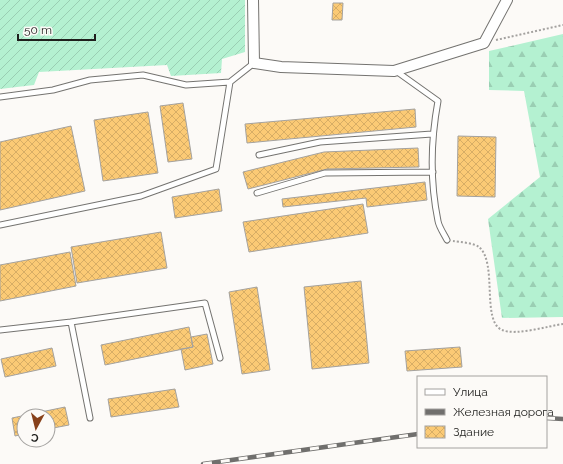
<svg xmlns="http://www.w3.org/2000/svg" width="563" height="464" font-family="Raleway,sans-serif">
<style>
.forest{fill:url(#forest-firs)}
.garden{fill:url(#garden-furrows)}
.building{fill:url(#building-cross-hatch);stroke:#a4a29f}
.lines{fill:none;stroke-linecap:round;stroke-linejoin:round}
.lane-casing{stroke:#747370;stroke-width:7}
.street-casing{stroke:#747370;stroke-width:12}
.path{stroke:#a3a19f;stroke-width:2;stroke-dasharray:2 2;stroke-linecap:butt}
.lane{stroke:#fff;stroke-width:5}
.street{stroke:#fff;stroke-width:10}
.rail-casing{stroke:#706f6d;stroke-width:4.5}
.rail{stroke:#fcfaf7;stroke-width:3;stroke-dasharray:9;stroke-linecap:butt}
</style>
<defs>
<pattern id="forest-firs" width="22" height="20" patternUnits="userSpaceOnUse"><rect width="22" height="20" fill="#b4f1d1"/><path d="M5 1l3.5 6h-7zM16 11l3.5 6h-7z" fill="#9aceb3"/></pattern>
<pattern id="garden-furrows" width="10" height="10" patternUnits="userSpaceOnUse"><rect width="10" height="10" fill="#b4f1d1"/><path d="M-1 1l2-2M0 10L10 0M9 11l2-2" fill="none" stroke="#9aceb3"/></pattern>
<pattern id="building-cross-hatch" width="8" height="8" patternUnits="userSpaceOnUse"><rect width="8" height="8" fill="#fbca75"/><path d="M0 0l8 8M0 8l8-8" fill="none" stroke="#d7ad65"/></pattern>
</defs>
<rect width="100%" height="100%" fill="#fcfaf7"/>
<path class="forest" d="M563 34V317L502 318 488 219 540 177 524 91 489 90V51Z"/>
<path class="garden" d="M0 0H245V52L222 59 221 73 171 76 167 65 39 72 34 85 0 89Z"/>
<path class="building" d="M333 3H343L342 20H332Z
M183 103 192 159 168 162 160 106Z
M415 109 416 127 247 143 245 124Z
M148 112 158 173 103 181 94 120Z
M71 126 85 191 0 210V142Z
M458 136 496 137 495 197 457 196Z
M418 148 419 167 327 169 248 189 243 172 324 152Z
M425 182 427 200 367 207 366 198 283 207 282 199Z
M219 189 222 211 175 218 172 197Z
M363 204 368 233 249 252 243 222Z
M161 232 167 268 77 283 71 247Z
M70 252 76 286 0 301V265Z
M361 281 369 363 312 369 304 287Z
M257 287 270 370 242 374 229 292Z
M189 327 193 347 105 365 101 345Z
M207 334 213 364 185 370 181 349 193 347 191 337Z
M460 347 462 367 407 371 405 351Z
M52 348 56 366 5 377 1 359Z
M175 389 179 407 111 417 108 399Z
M65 407 69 425 48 429V416H24V434L15 436 12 418Z"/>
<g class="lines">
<defs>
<path id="lane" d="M396 71 438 101C431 139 430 182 438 221 439 227 444 234 447 240
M0 97 53 90 90 80 143 75 186 85 230 82 254 63
M259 155 320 142 432 134
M257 193 325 173 433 172
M0 225 141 196 216 169 230 82
M71 322 90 418
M0 330 71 322 205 303 220 358"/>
<path id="street" d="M253 0 254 63 281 67 394 71 484 43 507 0"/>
</defs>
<use href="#lane" class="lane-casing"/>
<use href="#street" class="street-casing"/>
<path class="path" d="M496 40 563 25
M453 241C460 242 474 243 479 247 498 263 481 321 502 330 516 336 548 326 563 324"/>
<use href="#lane" class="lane"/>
<use href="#street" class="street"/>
<defs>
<path id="rail" d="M546 418 563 419
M203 464 418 434"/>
</defs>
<use href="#rail" class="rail-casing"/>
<use href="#rail" class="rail"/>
</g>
<rect x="417" y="376" width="130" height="72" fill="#fcfaf7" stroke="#a4a2a0"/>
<rect x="425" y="389" width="20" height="6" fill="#ffffff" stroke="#a4a2a0"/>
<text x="453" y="396" font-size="12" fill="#1f1f1d">Улица</text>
<rect x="425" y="409" width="20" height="6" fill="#706f6d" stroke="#a4a2a0"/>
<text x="453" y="416" font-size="12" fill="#1f1f1d">Железная дорога</text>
<rect x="425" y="426" width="20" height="12" fill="url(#building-cross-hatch)" stroke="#a4a2a0"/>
<text x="453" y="436" font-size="12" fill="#1f1f1d">Здание</text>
<g transform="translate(36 428) rotate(187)"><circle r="19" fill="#fcfaf7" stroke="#a4a2a0"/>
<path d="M0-3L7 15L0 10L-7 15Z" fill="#87411b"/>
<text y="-6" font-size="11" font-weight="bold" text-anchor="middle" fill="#1f1f1d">С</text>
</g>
<path d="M18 34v6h77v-6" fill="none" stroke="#1f1f1d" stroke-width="2"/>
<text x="24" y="34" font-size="12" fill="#1f1f1d" stroke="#fcfaf7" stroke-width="3" paint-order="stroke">50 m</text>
</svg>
